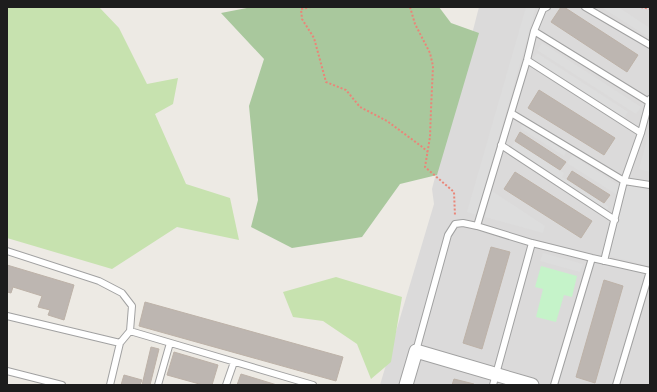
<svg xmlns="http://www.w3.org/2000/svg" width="657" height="392" font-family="'Exo 2',sans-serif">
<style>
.residential{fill:#dbdada}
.grass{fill:#c7e2af}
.forest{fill:#a9c89d}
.park{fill:#c5f3c9}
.parking{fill:#ddd}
.building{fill:#bdb6b1;stroke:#bdb2a8}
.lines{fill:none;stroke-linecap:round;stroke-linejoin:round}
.lane-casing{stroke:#a1a1a1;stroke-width:8}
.street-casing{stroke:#a1a1a1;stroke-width:15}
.path{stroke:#ea8578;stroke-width:2;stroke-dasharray:2 2;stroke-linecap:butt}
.lane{stroke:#fff;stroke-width:6}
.street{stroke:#fff;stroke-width:13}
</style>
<rect width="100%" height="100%" fill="#edeae4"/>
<path class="residential" d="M479 7H650V385H380L434 204 432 189Z"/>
<path class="grass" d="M7 7H99L119 28 147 84 178 78 173 104 155 114 186 184 230 198 239 240 177 227 112 269 7 238Z
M336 277 402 297 391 362 371 379 357 344 323 321 293 317 283 292Z"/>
<path class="forest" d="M252 7H439L451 23 479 33 437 175 400 184 362 237 292 248 251 227 258 200 249 106 264 59 221 13Z"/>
<path class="park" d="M541 266 577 276 572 297 564 295 556 322 536 317 543 289 535 287Z"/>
<path class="parking" d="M526 7H536L477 215 467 212Z
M601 7H618L650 28V38Z
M542 43 641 107 636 114 537 50Z
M537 53 628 112 623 119 532 60Z
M523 124 566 152 564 156 520 128Z
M650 129V172L639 169Z
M515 142 564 173 562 177 609 207 606 211 511 148Z
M572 155 624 189 619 196 567 163Z
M627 185 650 191V266L609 256Z
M492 191 545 226 543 233 485 217Z
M543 253 583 264 580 272 540 261Z"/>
<path class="building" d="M561 7H564L638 55 627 72 551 22Z
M539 90 615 138 604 155 528 108Z
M520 132 566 162 560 170 515 141Z
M572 171 610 195 604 203 567 179Z
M515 172 592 221 581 238 504 189Z
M491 247 510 252 482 349 463 343Z
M7 265 74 285 64 320 48 315 50 310 38 307 42 296 13 287 11 293 7 292Z
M604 280 623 286 595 383 576 377Z
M145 302 343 357 336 381 139 326Z
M151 347 159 349 150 385H142Z
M174 352 218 365 212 385H203L167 375Z
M241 374 277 385H237Z
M124 375 142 380 140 385H121Z
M454 379 474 384V385H452Z"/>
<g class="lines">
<defs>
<path id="lane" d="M585 7 650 45
M534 31 649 102
M527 60 641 133
M511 113 527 60 534 31 543 9 547 7
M501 145 615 220
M477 226 511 113 624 181 650 185
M7 251 99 281 122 293 132 306 130 331 120 343 110 385
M604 261 624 181 641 133 650 99
M7 316 120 343
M130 331 313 385
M416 351 448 235 455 224 463 223 477 226 532 243 592 258 650 271
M7 371 62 385
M158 385 170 343
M226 385 234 362
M493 385 532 243
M554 385 592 258
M616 385 650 271"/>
<path id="street" d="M406 385 416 351 532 385"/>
</defs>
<use href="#lane" class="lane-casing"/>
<use href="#street" class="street-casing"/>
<path class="path" d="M311 7 301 9 302 19 314 38 326 82 346 90 360 107 387 121 421 146 428 152
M410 7 415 24 430 53 433 66 431 109 430 137 425 167 454 192 455 216
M641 7 650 9"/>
<use href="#lane" class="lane"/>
<use href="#street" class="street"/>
</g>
<rect width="657" height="392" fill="none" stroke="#1d1d1d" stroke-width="16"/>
</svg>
